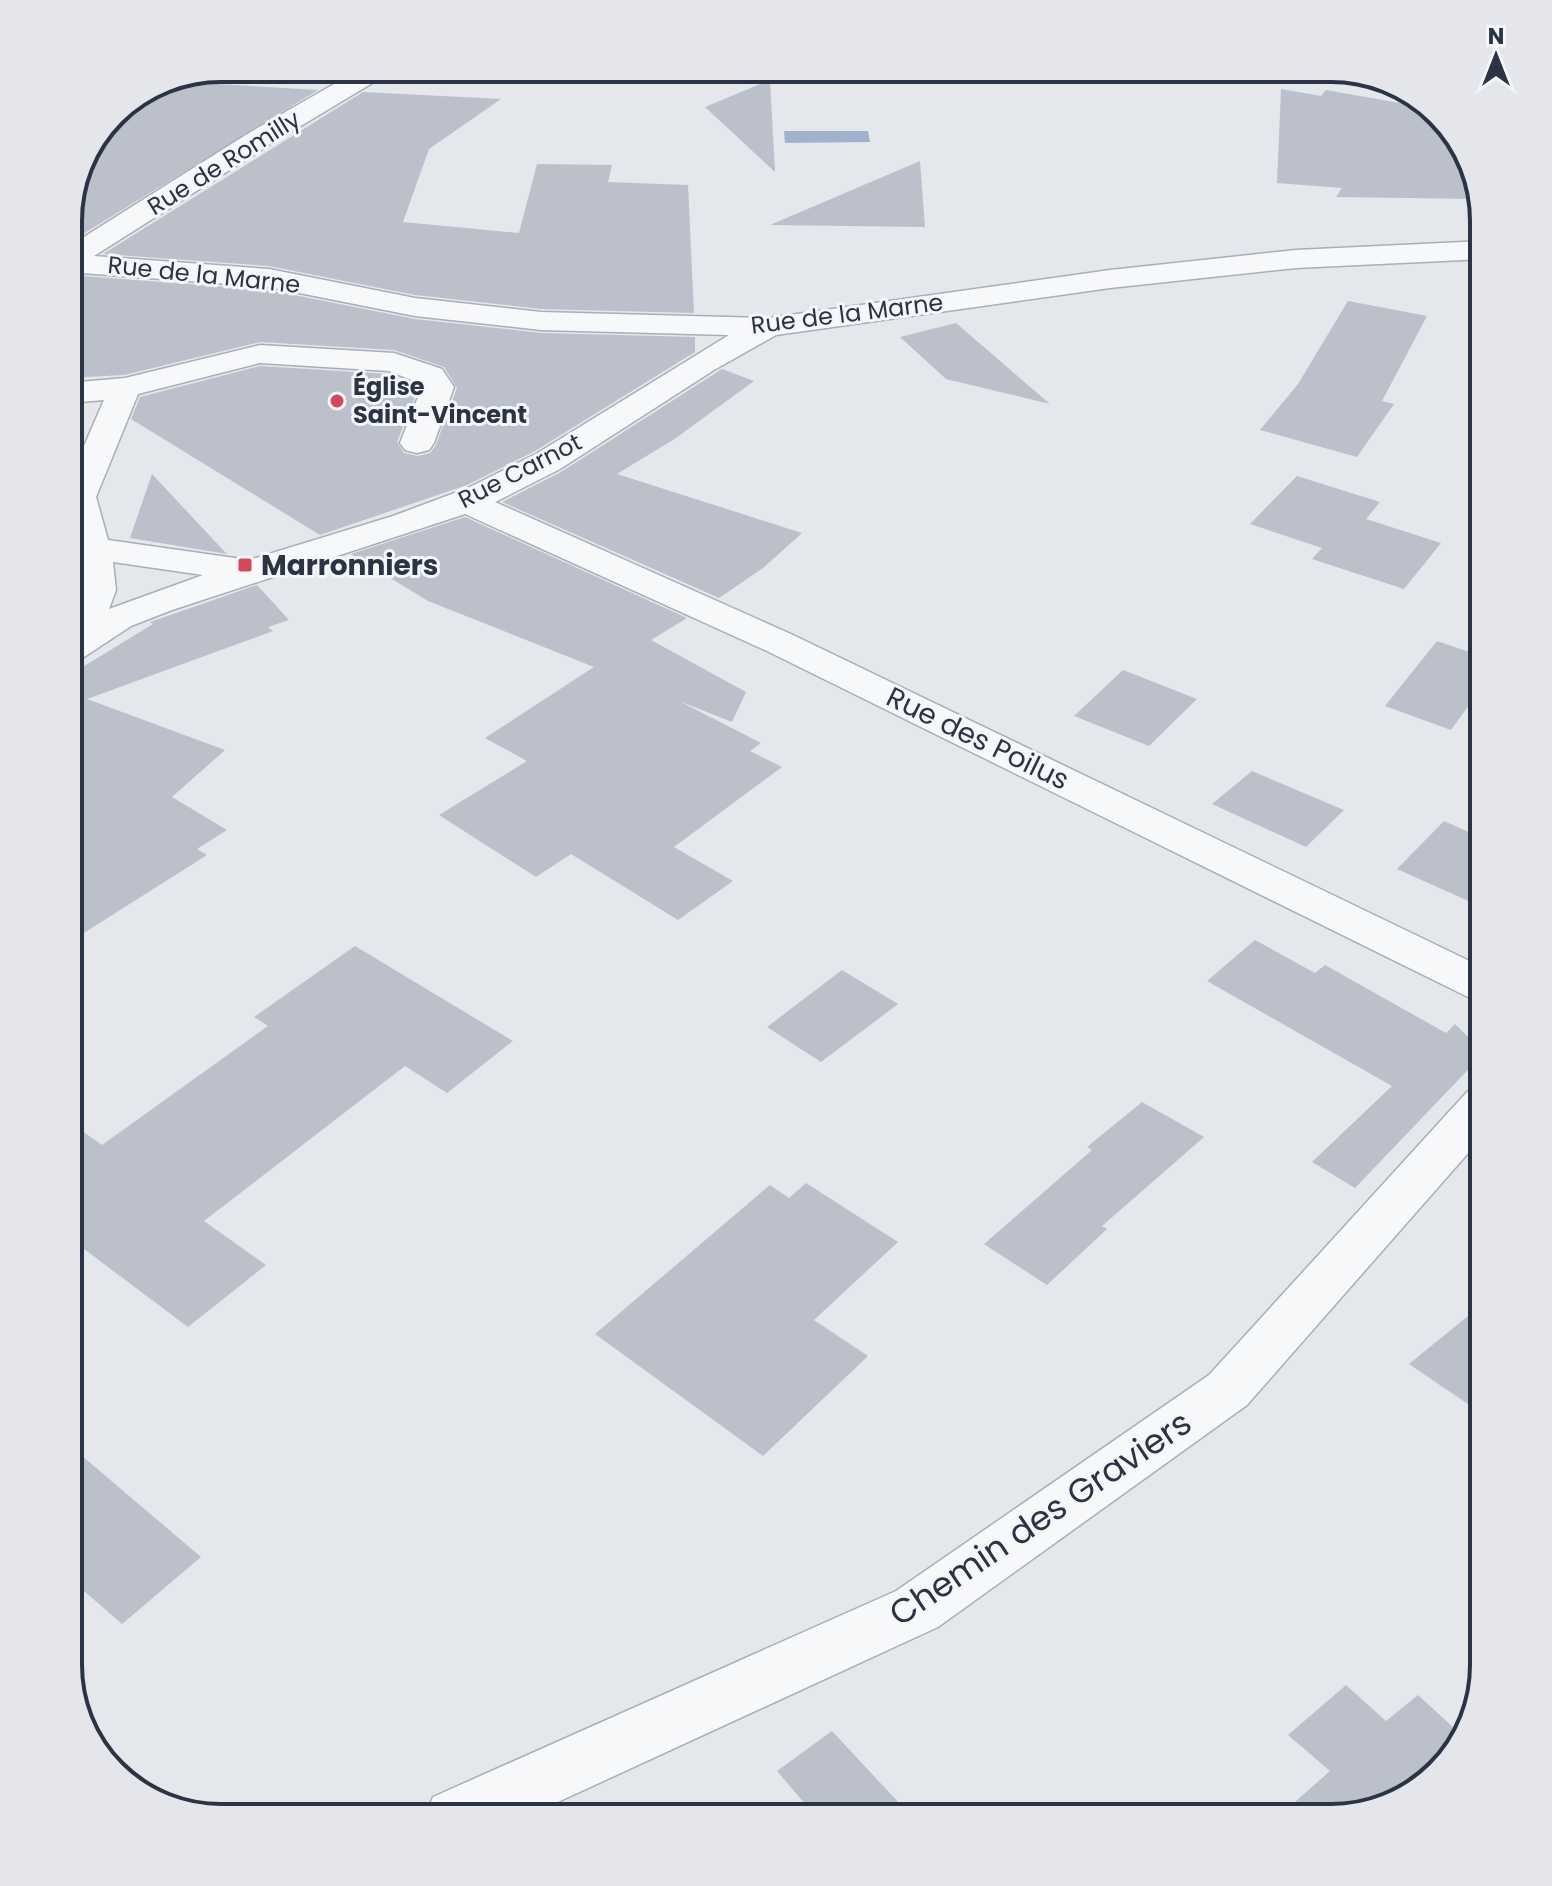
<svg xmlns="http://www.w3.org/2000/svg" width="1552" height="1886" font-family="Poppins,sans-serif">
<style>
.water{fill:#9fb4cc}
.building{fill:#bbc0ca}
.lines{fill:none;stroke-linecap:round;stroke-linejoin:round}
.minor-casing{stroke:#a9aeb7;stroke-width:3}
.minor{fill:#f7f8fa;fill-rule:evenodd}
.poi-dot{fill:#d1495b;stroke:#f4f6f9;stroke-width:3}
.labels{text-anchor:middle;stroke-width:6;stroke-linejoin:round;paint-order:stroke}
.far-street-label{font-size:24px;fill:#2b3445;stroke:#f4f6f9}
.far-poi-label{font-size:24px;font-weight:bold;fill:#2b3445;stroke:#f4f6f9;text-anchor:start}
.poi-label{font-size:28px;font-weight:bold;fill:#2b3445;stroke:#f4f6f9;text-anchor:start}
.street-label{font-size:28px;fill:#2b3445;stroke:#f4f6f9}
.near-street-label{font-size:34px;fill:#2b3445;stroke:#f4f6f9}
.rim{fill:none;stroke:#2b3445;stroke-width:4}
</style>
<rect width="100%" height="100%" fill="#e4e7ec"/>
<path class="water" d="M784 131H868L870 142 785 143Z"/>
<path class="building" d="M770 80 775 172 705 107Z
M183 82 318 90 68 243 72 199 101 148H87L120 106Z
M1281 89 1321 96 1326 90 1428 108 1458 136 1477 199 1336 197 1342 188 1277 183Z
M363 92 501 99 429 149 403 222 519 233 537 164 612 165 608 182 688 185 694 313 541 309 415 295 269 266 103 254Z
M920 161 925 227 770 225Z
M68 275 269 290 415 319 541 333 695 337V352L535 451 467 485 320 535 131 419 140 397 260 366 388 374 419 387 397 442 404 453 418 456 430 453 436 445 457 388 444 367 394 350 260 342 124 375 68 378Z
M1348 301 1427 316 1382 401 1394 404 1357 457 1260 430 1298 384Z
M956 323 1050 404 946 379 900 337Z
M722 369 754 381 676 438 617 474 802 533 763 568 719 598 502 502 561 472Z
M152 474 224 551 227 554 130 538Z
M1297 476 1380 502 1366 519 1441 543 1404 589 1312 559 1322 548 1250 524Z
M465 517 687 618 651 640 746 692 732 722 679 701 761 743 750 751 782 767 674 847 733 881 678 920 571 854 536 877 439 815 527 761 485 738 594 667 428 601 351 554Z
M257 585 289 620 268 627 273 631 87 699 225 750 172 797 227 830 197 849 207 855 68 943V676L153 624 150 622Z
M1437 641 1484 657V684L1451 730 1385 706Z
M1123 670 1197 699 1149 746 1074 716Z
M1252 771 1344 810 1306 847 1212 804Z
M1444 821 1484 839V908L1397 869Z
M1255 940 1315 973 1325 965 1446 1033 1455 1024 1484 1053 1355 1188 1312 1162 1392 1086 1207 981Z
M355 946 513 1041 447 1093 405 1066 204 1221 266 1265 188 1327 68 1237V1121L102 1145 268 1026 254 1017Z
M842 970 898 1004 821 1062 767 1027Z
M1142 1102 1204 1137 1102 1226 1107 1229 1047 1285 984 1244 1092 1150 1087 1147Z
M806 1183 898 1242 814 1320 868 1356 763 1456 595 1334 770 1185 789 1198Z
M1484 1303V1415L1409 1364Z
M68 1444 201 1557 122 1624 68 1577Z
M1346 1685 1386 1721 1418 1695 1465 1738 1464 1741 1416 1792 1332 1818H1277L1330 1771 1288 1735Z
M832 1731 913 1818H817L777 1771Z"/>
<g class="lines">
<defs>
<path id="minor" d="M362 68H393L389 73 269 145 94 256 269 269 415 298 541 312 768 318 1110 270 1296 250 1484 241V259L1296 268 1110 288 776 335 714 370 560 469 495 502 793 635 1484 968V1001L1468 997 767 651 465 514 172 610 131 626 81 659 68 662V619L80 590 75 548 68 522V449L81 453 104 400 68 403V383L125 378 260 345 394 353 442 369 454 387 434 443 429 450 417 453 405 450 400 443 422 387 419 383 389 371 260 363 138 394 96 497 108 540 249 560 393 516 468 488 536 454 729 335 541 330 415 316 269 287 68 272V247L249 133ZM113 562 203 575 109 609 116 590Z
M1484 1087V1135L1247 1405 938 1627 523 1818H424L433 1797 896 1591 1209 1375 1467 1092Z"/>
</defs>
<use href="#minor" class="minor-casing"/>
<use href="#minor" class="minor"/>
</g>
<g class="poi-dot">
<circle cx="337" cy="401" r="8"/>
<rect x="237" y="557" width="16" height="16" rx="4"/>
</g>
<g class="labels">
<g class="far-street-label">
<text transform="translate(224 163) rotate(-32)" y="8">Rue de Romilly</text>
<text transform="translate(204 275) rotate(6)" y="8">Rue de la Marne</text>
<text transform="translate(847 314) rotate(-7)" y="8">Rue de la Marne</text>
<text transform="translate(520 471) rotate(-27)" y="8">Rue Carnot</text>
</g>
<g class="far-poi-label">
<text x="353" y="395">Église<tspan x="353" dy="28">Saint-Vincent</tspan></text>
</g>
<g class="poi-label">
<text x="261" y="575">Marronniers</text>
</g>
<g class="street-label">
<text transform="translate(978 738) rotate(26)" y="10">Rue des Poilus</text>
</g>
<g class="near-street-label">
<text transform="translate(1040 1518) rotate(-34)" y="12">Chemin des Graviers</text>
</g>
</g>
<path d="M0 0H1552V1886H0ZM221 82H1331A139 139 0 0 1 1470 221V1665A139 139 0 0 1 1331 1804H221A139 139 0 0 1 82 1665V221A139 139 0 0 1 221 82Z" fill="#e4e6eb" fill-rule="evenodd"/>
<path class="rim" d="M221 82H1331A139 139 0 0 1 1470 221V1665A139 139 0 0 1 1331 1804H221A139 139 0 0 1 82 1665V221A139 139 0 0 1 221 82Z"/>
<g transform="translate(1496 56)" stroke="#f4f6f9" stroke-width="6" paint-order="stroke">
<path d="M0-6L14 30L0 20L-14 30Z" fill="#2b3445"/>
<text y="-12" font-size="22" font-weight="bold" text-anchor="middle" fill="#2b3445">N</text>
</g>
</svg>
